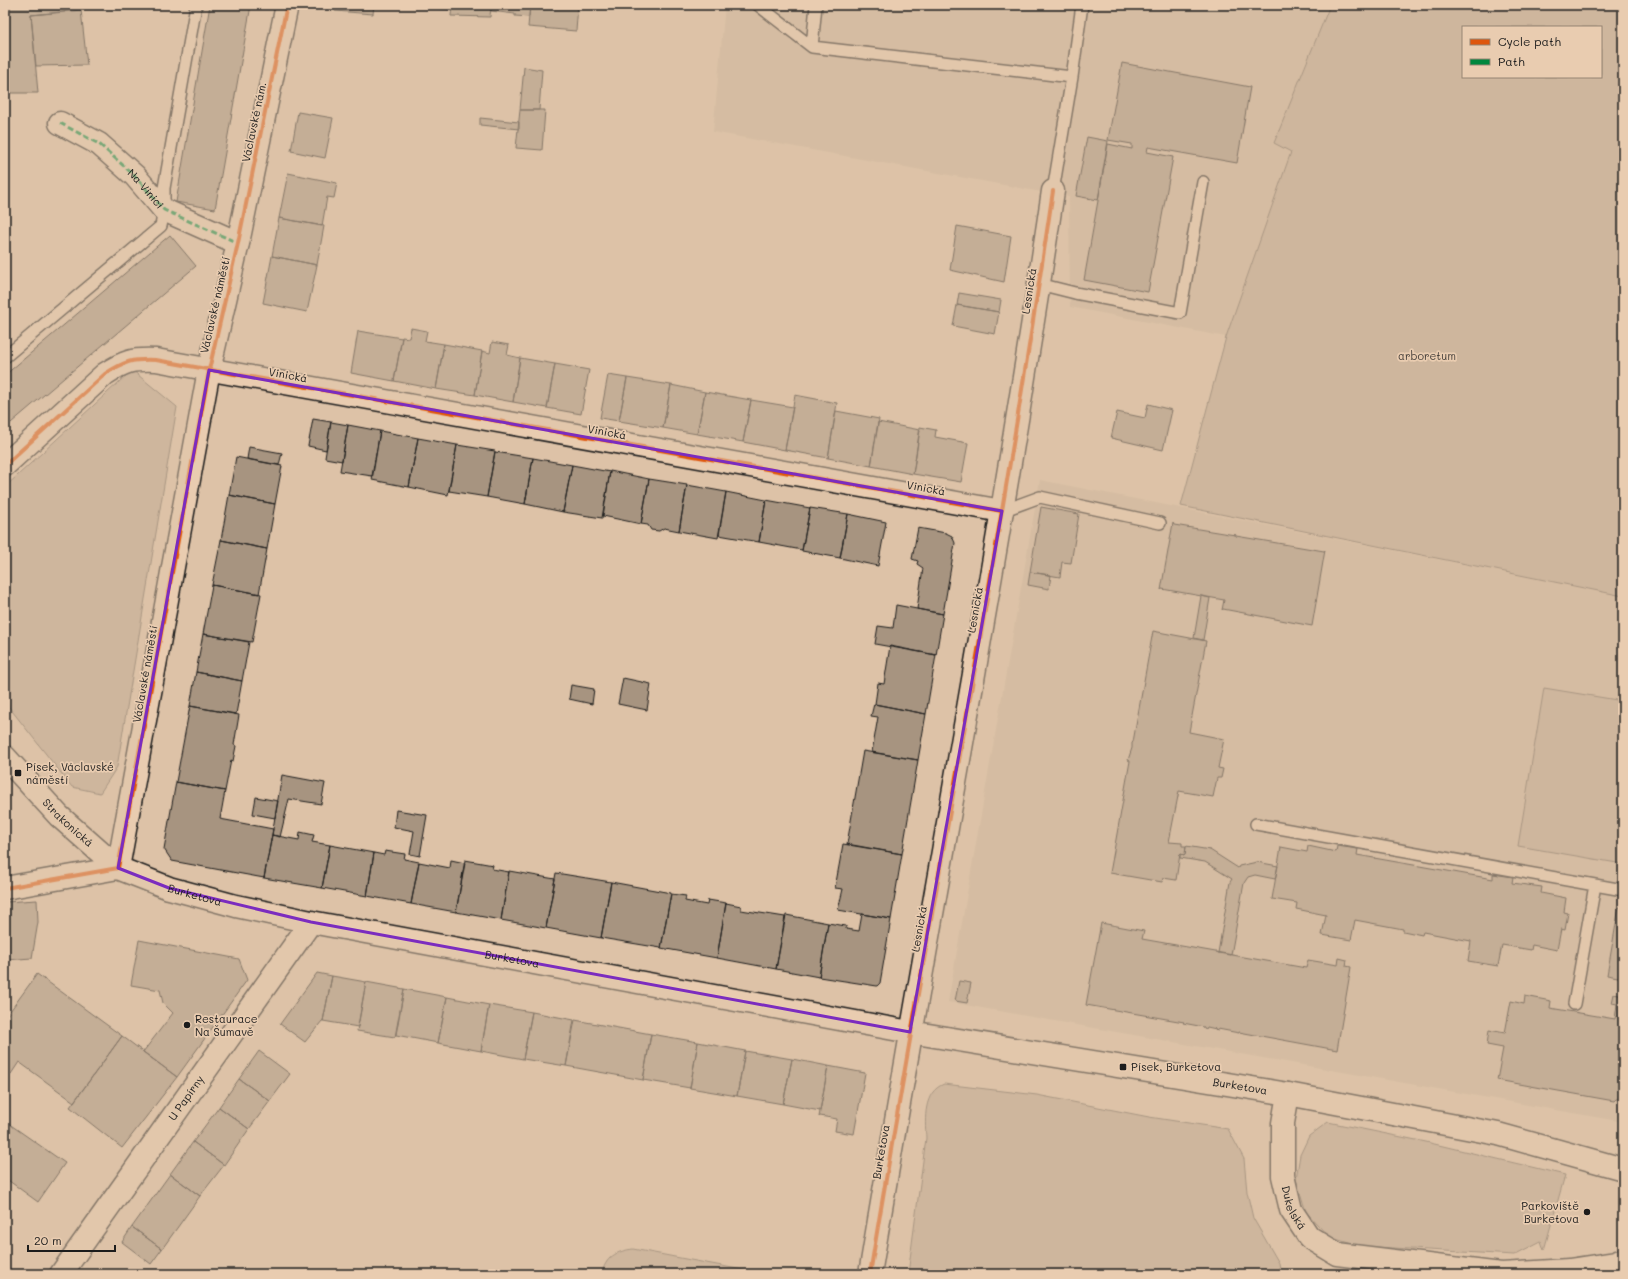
<svg xmlns="http://www.w3.org/2000/svg" width="1628" height="1279" font-family="Mali,sans-serif">
<style>
.built{fill:#cdb49b}
.green{fill:#bca690;stroke:#6c6156;fill-rule:evenodd}
.building{fill:#a79480;stroke:#1c1c1c}
.lines{fill:none;stroke-linecap:round;stroke-linejoin:round}
.lane-casing{stroke:#1c1c1c;stroke-width:14}
.street-casing{stroke:#1c1c1c;stroke-width:25}
.secondary-casing{stroke:#1c1c1c;stroke-width:25}
.lane{stroke:#e9ccb0;stroke-width:11}
.street{stroke:#e9ccb0;stroke-width:22}
.secondary{stroke:#e9ccb0;stroke-width:22}
.quiet{stroke:#00873e;stroke-width:3;stroke-dasharray:6 3;stroke-linecap:butt}
.cycleway-casing{stroke:#e9ccb0;stroke-width:6}
.cycleway{stroke:#de560d;stroke-width:4}
.marked{fill:none;stroke:#7b2cbf;stroke-width:3;stroke-linejoin:round}
.poi-dot{fill:#1c1c1c;stroke:#e9ccb0;stroke-width:1.5}
.labels{text-anchor:middle;stroke-width:3.5;stroke-linejoin:round;paint-order:stroke}
.street-label{font-size:11px;fill:#1c1c1c;stroke:#e9ccb0}
.park-label{font-size:11px;fill:#443e39;stroke:#e9ccb0}
.poi-label{font-size:11px;fill:#1c1c1c;stroke:#e9ccb0;text-anchor:start}
</style>
<rect width="100%" height="100%" fill="#ddc2a7"/>
<filter id="ink" filterUnits="userSpaceOnUse"><feTurbulence type="fractalNoise" baseFrequency=".025" numOctaves="2"/><feDisplacementMap in="SourceGraphic" scale="8" xChannelSelector="R" yChannelSelector="G"/><feConvolveMatrix kernelMatrix="1 2 1 2 8 2 1 2 1" color-interpolation-filters="sRGB"/></filter>
<g filter="url(#ink)">
<path class="built" d="M725 5H1330L1275 143 1291 151 1226 337 1070 307 1069 197 713 132Z
M1040 480 1623 596V1093L1618 1121 948 1002Z"/>
<path class="green" d="M1330 5H1623V596L1181 506 1226 337 1291 152 1274 143ZM1463 27H1601V77H1463Z
M132 370 177 407 117 767 100 793 72 787 5 702V487Z
M1544 688 1623 701V864L1518 846Z
M944 1084 1037 1095 1149 1117 1228 1129 1244 1159 1247 1192 1253 1218 1279 1263 1281 1274H908L926 1138C925 1119 923 1092 944 1084Z
M1328 1122 1426 1142 1565 1175 1544 1250 1541 1241 1514 1255 1359 1246 1329 1237 1306 1212 1296 1179 1300 1155 1309 1136Z
M633 1249 764 1274H602C605 1257 617 1251 633 1249Z"/>
<path class="building" d="M5 5H64L65 12 31 15 38 93H5Z
M210 5H251L215 209 176 202Z
M336 5H374L373 14 335 11Z
M414 5H452V10L414 6Z
M452 5H491L490 17 451 16Z
M491 5H530L529 17 515 16V14L491 11Z
M530 5H578L576 31 528 27Z
M81 10 87 65 36 66 31 15Z
M1122 63 1250 87 1237 163 1148 147 1147 152 1173 157 1148 292 1084 280 1108 144 1132 149V144L1108 140Z
M524 67 542 70 539 110H520Z
M520 110H545L542 150 516 148Z
M298 112 333 118 325 158 291 151Z
M480 118 519 122V129L480 125Z
M1087 137 1108 141 1098 200 1076 196Z
M288 173 337 183 334 198 327 197 322 226 279 218Z
M279 218 324 226 317 265 272 256Z
M957 226 1011 236 1004 282 950 270Z
M170 235 196 266 5 428V375Z
M272 256 317 265 307 312 263 303Z
M959 293 1001 300 999 312 957 305Z
M957 305 999 312 995 334 953 326Z
M411 328 427 331 425 341 444 344 436 389 394 381 402 337 409 338Z
M358 331 402 338 394 381 351 373Z
M492 342 509 345 507 355 520 358 513 402 475 395 482 351 490 353Z
M444 344 482 351 475 395 436 389Z
M520 358 555 364 547 408 513 402Z
M555 364 589 370 581 414 547 408Z
M608 375 627 378 619 421 600 418Z
M627 378 671 385 663 428 619 421Z
M671 385 705 392 697 434 663 428Z
M705 392 751 400 743 442 697 434Z
M795 395 837 403 828 458 785 450Z
M751 400 793 407 785 450 743 442Z
M1148 404 1172 410 1163 450 1111 438 1117 412 1145 418Z
M836 411 879 419 871 466 828 458Z
M313 419 331 422 326 450 308 446Z
M331 422 348 425 342 461 325 458Z
M878 422 920 430 913 474 871 466Z
M348 425 380 431 372 476 340 471Z
M920 427 936 430 935 437 968 443 961 482 913 474Z
M380 431 418 438 409 487 372 480Z
M418 438 457 445 448 495 409 487Z
M457 445 495 451 487 497 449 491Z
M249 447 282 453 279 465 247 459Z
M495 452 533 458 525 504 487 497Z
M236 457 282 466 275 504 229 495Z
M533 458 572 465 563 512 525 504Z
M572 465 610 472 602 518 563 512Z
M610 471 649 479 641 524 603 516Z
M649 479 687 485 679 531 664 528 659 531 651 530 648 525 641 524Z
M687 485 726 492 718 538 679 531Z
M726 492 766 500 759 542 719 535Z
M229 495 275 504 267 549 221 540Z
M766 500 810 508 802 550 759 542Z
M1041 507 1079 514 1071 563 1062 562 1060 577 1030 572Z
M810 508 848 514 840 558 802 551Z
M848 514 886 522 878 566 840 558Z
M1173 523 1174 525 1235 535V534L1236 536 1324 551 1325 550 1312 626 1223 609 1222 610 1224 600 1162 589 1161 590Z
M918 528 946 533 952 536 955 543 943 614 917 609 923 568 917 564 918 561 912 559Z
M221 540 267 549 259 594 212 585Z
M1030 572 1051 575 1049 589 1028 585Z
M212 585 261 594 252 642 203 634Z
M1201 596 1210 598 1203 640 1194 638Z
M896 605 943 614 936 655 875 644 878 626 893 628Z
M1153 631 1206 641 1189 732 1224 739 1218 768 1223 769 1221 778H1217L1213 797 1179 791 1169 842 1182 843V846H1186L1185 855 1180 854 1176 880 1163 878 1162 882 1110 873 1130 761 1128 760 1132 748V743L1133 742Z
M203 634 249 642 242 681 196 672Z
M890 646 936 655 926 714 875 704 878 683 884 684Z
M196 672 242 681 236 714 190 706Z
M623 678 651 684 647 710 618 704Z
M571 685 594 689 592 704 569 699Z
M874 704 926 714 918 760 872 752 878 717 871 716Z
M190 706 239 715 234 745 236 746 233 761 231 760 225 791 176 782Z
M863 751 918 760 902 854 847 844Z
M282 775 325 783 321 804 289 799 280 837 272 835Z
M176 782 225 791 220 819 273 829 264 878 172 861 164 849Z
M256 797 278 801 275 818 253 814Z
M396 810 427 815 420 856 410 854 414 831 394 827Z
M300 832 314 835 312 842 330 845 322 888 264 878 272 835 299 840Z
M843 844 902 854 891 919 838 910 843 889 835 888Z
M330 845 374 853 367 896 322 888Z
M1186 846 1210 850 1238 868 1239 866 1257 862 1278 866 1275 879 1255 875 1248 877 1244 883 1231 955 1218 953 1230 882 1232 879 1205 862 1180 858V854L1185 855Z
M1308 846 1336 852 1337 846 1358 849 1357 855 1493 879V874L1513 877 1512 883 1542 887 1541 893 1566 898 1564 912 1568 913 1565 930 1561 929 1557 950 1532 945 1531 950 1502 945 1498 966 1468 961 1471 941 1423 932 1422 935 1403 931V929L1355 920 1351 940 1322 935 1326 915 1296 909 1297 903 1272 899 1281 847 1307 852Z
M385 851 405 854 404 859 419 862 411 904 367 896 374 853 384 855Z
M451 860 465 863 456 912 411 904 419 862 450 868Z
M465 860 493 865 492 869 509 872 501 920 456 912Z
M509 871 555 879 546 928 501 920Z
M556 873 611 882 601 938 546 928Z
M611 882 671 893 661 948 601 938Z
M671 894 686 896 685 901 707 905 708 900 726 903 717 958 661 948Z
M37 900 38 922 32 958 5 960V902Z
M726 903 741 906V910L785 917 776 969 717 958Z
M1619 907 1623 908V978L1607 975Z
M862 914 891 919 880 983 877 986 819 977 828 923 846 926V929L859 931Z
M786 915 828 923 819 977 776 969Z
M1101 923 1144 931 1142 939 1306 968 1308 960 1338 965 1339 958 1347 960 1346 966 1351 967 1337 1050 1239 1032V1033L1218 1029V1031L1215 1030 1216 1029 1207 1027 1206 1029 1204 1028V1027L1183 1023 1184 1022 1086 1005Z
M139 940 239 959 247 980 177 1077 143 1052 173 1013 163 1003 160 990 131 985Z
M317 973 332 976 323 1021H322L305 1042 280 1024Z
M37 974 122 1036 74 1102 19 1062 9 1077 5 1074V1018Z
M332 976 366 982 358 1027 323 1021Z
M959 981 971 983 967 1003 955 1001Z
M366 982 404 989 395 1037 357 1031Z
M404 989 447 997 438 1043 396 1035Z
M1614 994 1623 996V1074L1619 1099H1616L1614 1101 1497 1080 1503 1048 1487 1045 1489 1030 1505 1033 1511 1001 1524 1004 1525 996 1551 1001 1550 1008 1615 1019 1617 1004 1612 1003Z
M447 997 489 1005 481 1051 438 1043Z
M489 1005 532 1012 523 1059 481 1051Z
M532 1012 574 1020 566 1066 523 1059Z
M575 1020 651 1034 643 1080 566 1066Z
M651 1034 698 1042 690 1088 643 1080Z
M122 1036 177 1077 122 1148 70 1107Z
M698 1042 745 1051 737 1096 690 1088Z
M259 1051 290 1074 270 1101 239 1079Z
M745 1051 792 1059 783 1104 737 1096Z
M792 1059 828 1066 820 1111 783 1104Z
M828 1066 865 1073 854 1134 835 1131 837 1119 820 1116 819 1117Z
M1623 1074V1100L1619 1099Z
M239 1079 270 1101 249 1129 219 1107Z
M219 1107 249 1129 224 1165 193 1142Z
M5 1121 65 1163 38 1202 5 1178Z
M193 1142 224 1165 200 1196 170 1174Z
M170 1174 200 1196 162 1249 132 1227Z
M132 1227 162 1249 151 1264 122 1242Z"/>
<g class="lines">
<defs>
<path id="lane" d="M758 5 812 47 1072 77 1053 191
M812 47 816 5
M1072 77 1082 5
M1039 284 1075 293 1180 313 1203 182
M5 357 161 226 164 210V188L196 5
M1002 511 1040 497 1160 523
M1256 824 1595 885
M1574 1004 1595 885 1623 890"/>
<g id="street">
<path d="M60 123 99 144 135 176 164 210 238 243"/>
<path d="M5 465 105 374C125 361 132 359 156 360L1002 511"/>
<path d="M5 888 118 868 209 370 238 243 287 5"/>
<path id="s1" d="M1288 1094 1283 1123V1176L1291 1210 1309 1237 1337 1254 1501 1274 1569 1270 1615 1263 1623 1260"/>
<path id="s2" d="M61 1274 311 922"/>
<path d="M870 1274C930 913 999 553 1053 191"/>
</g>
<g id="secondary">
<path id="s3" d="M5 757 59 816 118 868 169 888 236 906 311 922 910 1032 1288 1094 1498 1134 1623 1169"/>
</g>
</defs>
<use href="#lane" class="lane-casing"/>
<use href="#street" class="street-casing"/>
<use href="#secondary" class="secondary-casing"/>
<use href="#lane" class="lane"/>
<use href="#street" class="street"/>
<use href="#secondary" class="secondary"/>
<path class="quiet" id="s4" d="M60 123 99 144 135 176 164 210 238 243"/>
<defs>
<path id="cycleway" d="M5 465 105 374C125 361 132 359 156 360L1002 511
M5 888 118 868 209 370 238 243 287 5
M870 1274C930 913 999 553 1053 191"/>
</defs>
<use href="#cycleway" class="cycleway-casing"/>
<use href="#cycleway" class="cycleway"/>
</g>
</g>
<path d="M0 0H1628V1279H0ZM209 370 1002 511 910 1032 311 922 169 888 118 868Z" fill="#ddc2a7" fill-opacity=".55" fill-rule="evenodd"/>
<path class="marked" d="M209 370 1002 511 910 1032 311 922 169 888 118 868Z"/>
<g class="poi-dot">
<rect x="14" y="769" width="8" height="8" rx="2"/>
<circle cx="187" cy="1025" r="4"/>
<rect x="1119" y="1063" width="8" height="8" rx="2"/>
<circle cx="1587" cy="1212" r="4"/>
</g>
<g class="labels">
<g class="street-label">
<text transform="translate(254 122) rotate(-78)" y="4">Václavské nám.</text>
<text dy="4" stroke="none"><textPath href="#s4" startOffset="109">Na Vinici</textPath></text>
<text transform="translate(1029 291) rotate(-81)" y="4">Lesnická</text>
<text transform="translate(215 305) rotate(-77)" y="4">Václavské náměstí</text>
<text transform="translate(288 375) rotate(10)" y="4">Vinická</text>
<text transform="translate(607 432) rotate(10)" y="4">Vinická</text>
<text transform="translate(926 488) rotate(10)" y="4">Vinická</text>
<text transform="translate(975 610) rotate(-80)" y="4">Lesnická</text>
<text transform="translate(145 674) rotate(-80)" y="4">Václavské náměstí</text>
<text dy="4" stroke="none"><textPath href="#s3" startOffset="91">Strakonická</textPath></text>
<text dy="4" stroke="none"><textPath href="#s3" startOffset="240">Burketova</textPath></text>
<text transform="translate(919 929) rotate(-80)" y="4">Lesnická</text>
<text dy="4" stroke="none"><textPath href="#s3" startOffset="564">Burketova</textPath></text>
<text dy="4" stroke="none"><textPath href="#s3" startOffset="1303">Burketova</textPath></text>
<text dy="4" stroke="none"><textPath href="#s2" startOffset="216">U Papírny</textPath></text>
<text transform="translate(881 1152) rotate(-80)" y="4">Burketova</text>
<text dy="4" stroke="none"><textPath href="#s1" startOffset="116">Dukelská</textPath></text>
</g>
<g class="park-label">
<text x="1427" y="360">arboretum</text>
</g>
<g class="poi-label">
<text x="26" y="771">Písek, Václavské<tspan x="26" dy="13">náměstí</tspan></text>
<text x="195" y="1023">Restaurace<tspan x="195" dy="13">Na Šumavě</tspan></text>
<text x="1131" y="1071">Písek, Burketova</text>
<text x="1579" y="1210" text-anchor="end">Parkoviště<tspan x="1579" dy="13">Burketova</tspan></text>
</g>
</g>
<rect width="1628" height="1279" fill="none" stroke="#e9ccb0" stroke-width="20"/>
<rect x="10" y="10" width="1608" height="1259" fill="none" stroke="#1c1c1c" stroke-width="1.5" filter="url(#ink)"/>
<rect x="1462" y="26" width="140" height="52" fill="#e9ccb0" stroke="#978675"/>
<rect x="1470" y="39" width="20" height="6" fill="#de560d" stroke="#978675"/>
<text x="1498" y="46" font-size="12" fill="#1c1c1c">Cycle path</text>
<rect x="1470" y="59" width="20" height="6" fill="#00873e" stroke="#978675"/>
<text x="1498" y="66" font-size="12" fill="#1c1c1c">Path</text>
<path d="M28 1245v6h87v-6" fill="none" stroke="#1c1c1c" stroke-width="2"/>
<text x="34" y="1245" font-size="12" fill="#1c1c1c" stroke="#e9ccb0" stroke-width="3" paint-order="stroke">20 m</text>
</svg>
